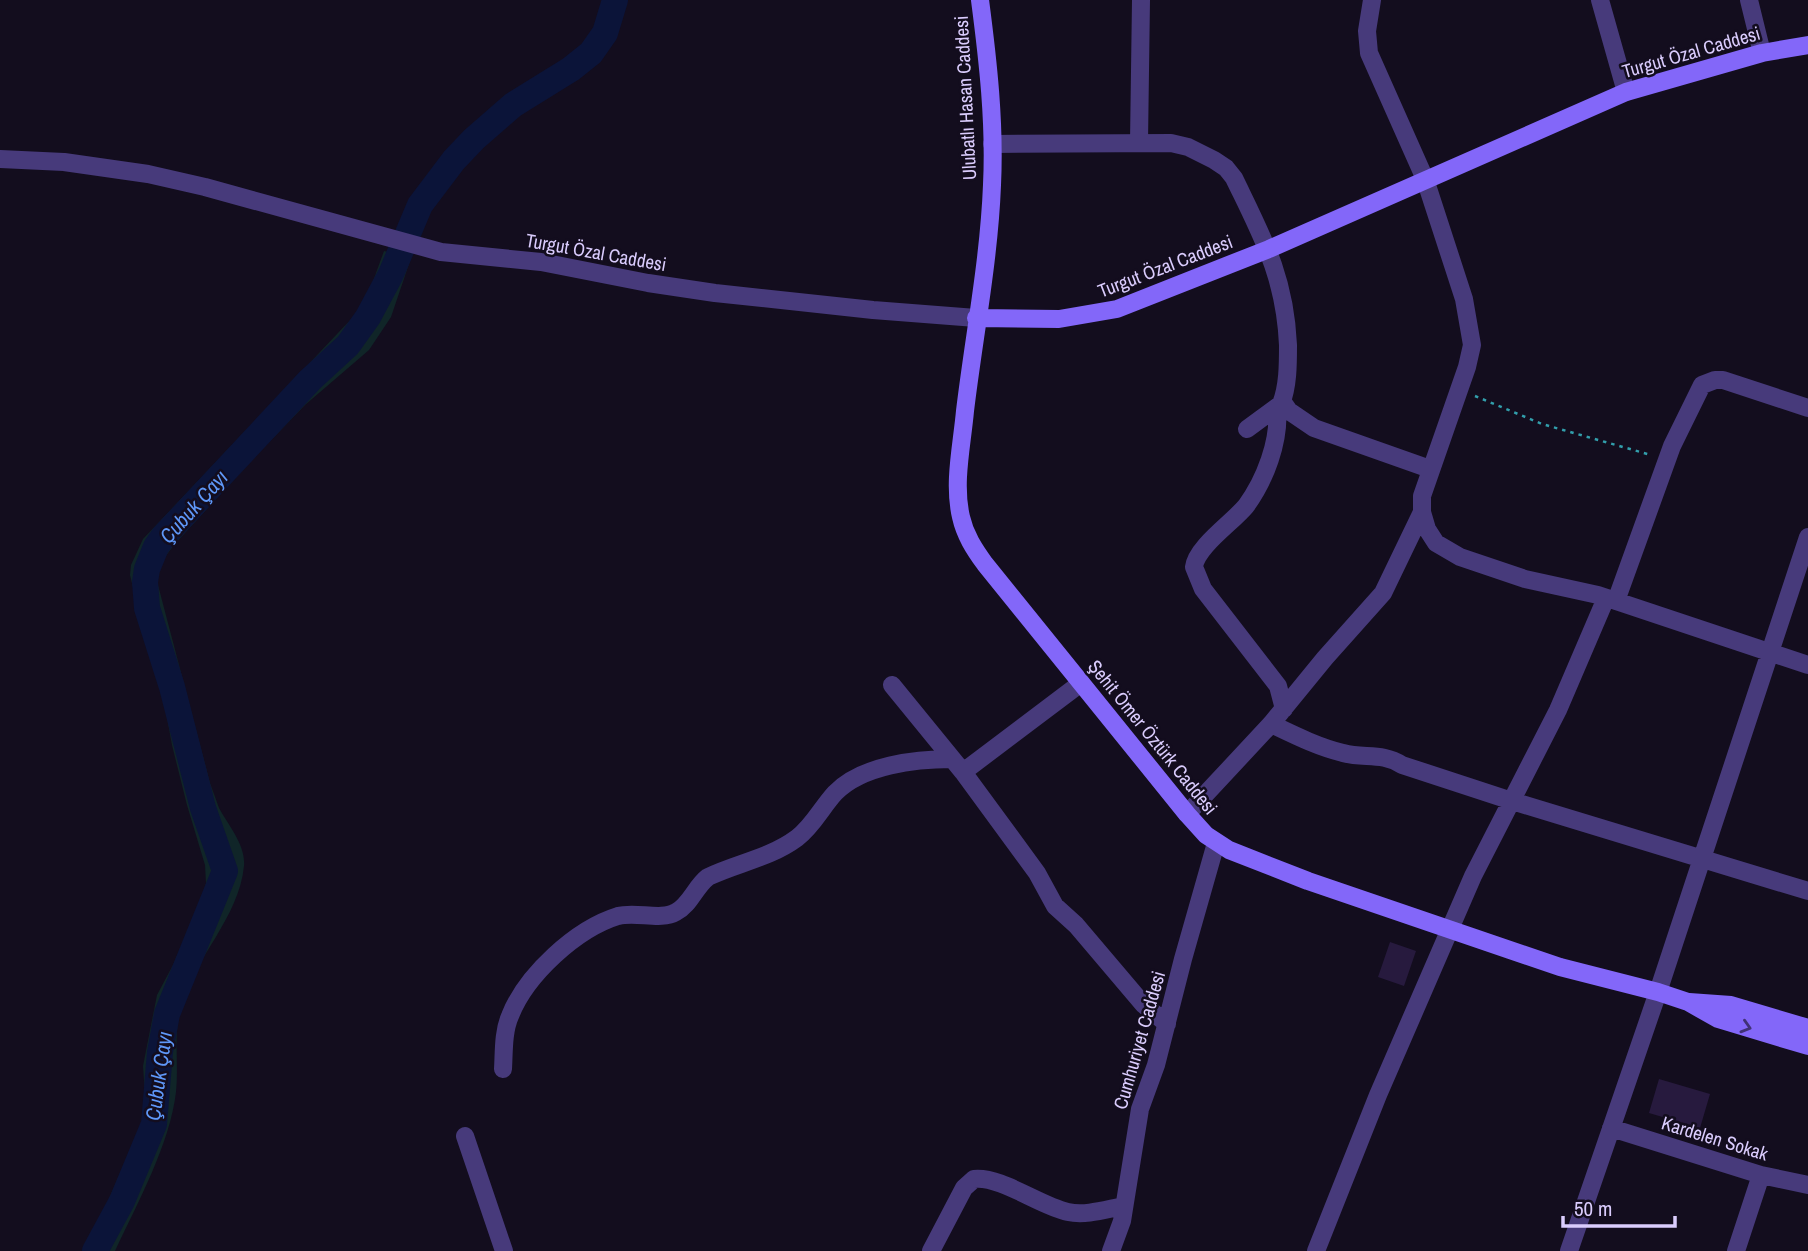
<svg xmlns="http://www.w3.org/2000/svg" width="1808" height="1251" font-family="'Archivo Narrow',sans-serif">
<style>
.green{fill:#102528}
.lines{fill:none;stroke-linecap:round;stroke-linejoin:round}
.river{stroke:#0b1439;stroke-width:26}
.building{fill:#271a3e}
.path{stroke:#329eab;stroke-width:2.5;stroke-dasharray:3.5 5;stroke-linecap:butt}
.street{stroke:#473a7b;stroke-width:18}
.secondary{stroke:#8367f9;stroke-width:18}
.oneway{stroke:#403176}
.labels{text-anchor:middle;stroke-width:5;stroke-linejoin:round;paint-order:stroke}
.street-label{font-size:19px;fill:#daccfd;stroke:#130d1e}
.water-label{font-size:21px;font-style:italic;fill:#5f98f9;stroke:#130d1e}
</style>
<rect width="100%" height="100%" fill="#130d1e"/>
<path class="green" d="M384 251 411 258 391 317 369 350 305 405 248 464 174 545 162 561 158 572V585L210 783C213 791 216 800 219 808 228 825 246 845 244 866 239 918 194 958 181 1007 173 1035 179 1063 176 1092 170 1144 137 1204 115 1251H82L101 1217 144 1118 146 1110 143 1066 157 995 173 965 203 896 206 883 205 865 187 805 172 745 156 658 140 617 130 575 131 565 143 539 161 520 355 315 368 295Z"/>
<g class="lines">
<path class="river" d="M95 1251 122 1201 154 1124 160 1052 167 1014 225 871 203 808 172 687 147 608 145 582 147 569 156 547 163 537 310 380 348 345 368 317 391 274 420 205 454 160 474 139 513 105 571 69 591 53 605 33 615 0"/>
</g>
<path class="building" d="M1390 942 1416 951 1404 986 1378 977Z
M1659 1079 1710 1094 1700 1128 1649 1113Z"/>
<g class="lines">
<path class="path" d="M1475 396 1542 424 1651 455"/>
<path class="street" d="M1372 0 1367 31 1369 53 1425 179 1464 299 1472 345 1467 367 1422 496V512L1427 529 1436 543 1460 557 1525 579 1598 595 1808 665
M1600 0 1626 92
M1749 0 1762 53
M1139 142 1141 0
M992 144 1171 143 1188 147 1214 160 1226 168 1234 178C1263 238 1285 277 1288 345 1288 365 1288 386 1281 404L1247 429
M0 159 64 162 148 174 205 187 441 252 541 262 648 283 715 293 873 310 976 318
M1282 401 1289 411 1314 428 1430 469
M1277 409C1280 441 1265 480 1246 506 1233 522 1196 547 1194 567L1203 589 1278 686 1284 709
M1616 601 1672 446 1702 385 1715 380H1723L1808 408
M892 685 963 772 1037 873 1055 906 1076 925 1143 1004 1167 1024
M1271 724C1294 735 1318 747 1343 753 1364 759 1382 752 1402 765L1512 801 1808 891
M963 772 1081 683
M1187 814 1271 724 1325 658 1383 593 1422 512
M503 1069C504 1052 503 1032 510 1016 526 975 576 929 618 916 636 911 661 921 676 912 690 905 695 887 708 877 737 863 770 858 797 838 813 826 822 807 835 793 862 765 916 759 952 759
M1611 1128 1761 1175 1808 1185
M465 1136 504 1251
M931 1251 964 1188 974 1179C1001 1176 1040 1206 1068 1212 1086 1216 1107 1209 1124 1206
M1111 1251 1122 1221 1140 1109 1156 1065 1183 959 1216 843
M1316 1251 1378 1095 1473 876 1558 710 1606 598
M1569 1251 1658 992 1808 537
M1736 1251 1761 1175"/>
<path class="secondary" d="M980 0C988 61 995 123 992 185 989 261 974 336 965 411 962 445 953 483 961 517 965 535 974 549 985 564L1187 814 1206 835 1229 850 1308 881 1560 967 1658 992 1688 1002 1718 1019 1808 1046
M976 318 1059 319 1117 309 1269 249 1626 92 1762 53 1808 45
M1689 1002 1731 1005 1808 1028"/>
</g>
<defs><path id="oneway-chevron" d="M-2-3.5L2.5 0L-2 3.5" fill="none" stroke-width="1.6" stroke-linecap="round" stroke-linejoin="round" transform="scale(1.75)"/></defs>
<use class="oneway" href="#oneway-chevron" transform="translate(1746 1027) rotate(17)"/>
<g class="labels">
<g class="street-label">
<text transform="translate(1691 52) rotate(-16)" y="7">Turgut Özal Caddesi</text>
<text transform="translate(965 98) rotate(-93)" y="7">Ulubatlı Hasan Caddesi</text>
<text transform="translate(596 252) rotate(10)" y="7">Turgut Özal Caddesi</text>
<text transform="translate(1165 266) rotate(-21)" y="7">Turgut Özal Caddesi</text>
<text transform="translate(1153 737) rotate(51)" y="7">Şehit Ömer Öztürk Caddesi</text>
<text transform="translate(1139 1040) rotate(-74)" y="7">Cumhuriyet Caddesi</text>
<text transform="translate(1715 1138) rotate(17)" y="7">Kardelen Sokak</text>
</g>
<g class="water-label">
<text transform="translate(194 507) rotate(-48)" y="7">Çubuk Çayı</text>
<text transform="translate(159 1076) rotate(-82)" y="7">Çubuk Çayı</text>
</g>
</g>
<path d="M1563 1216v10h112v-10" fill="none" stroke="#daccfd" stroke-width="3.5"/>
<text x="1574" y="1216" font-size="21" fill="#daccfd" stroke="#130d1e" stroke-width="5" paint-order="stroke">50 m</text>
</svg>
